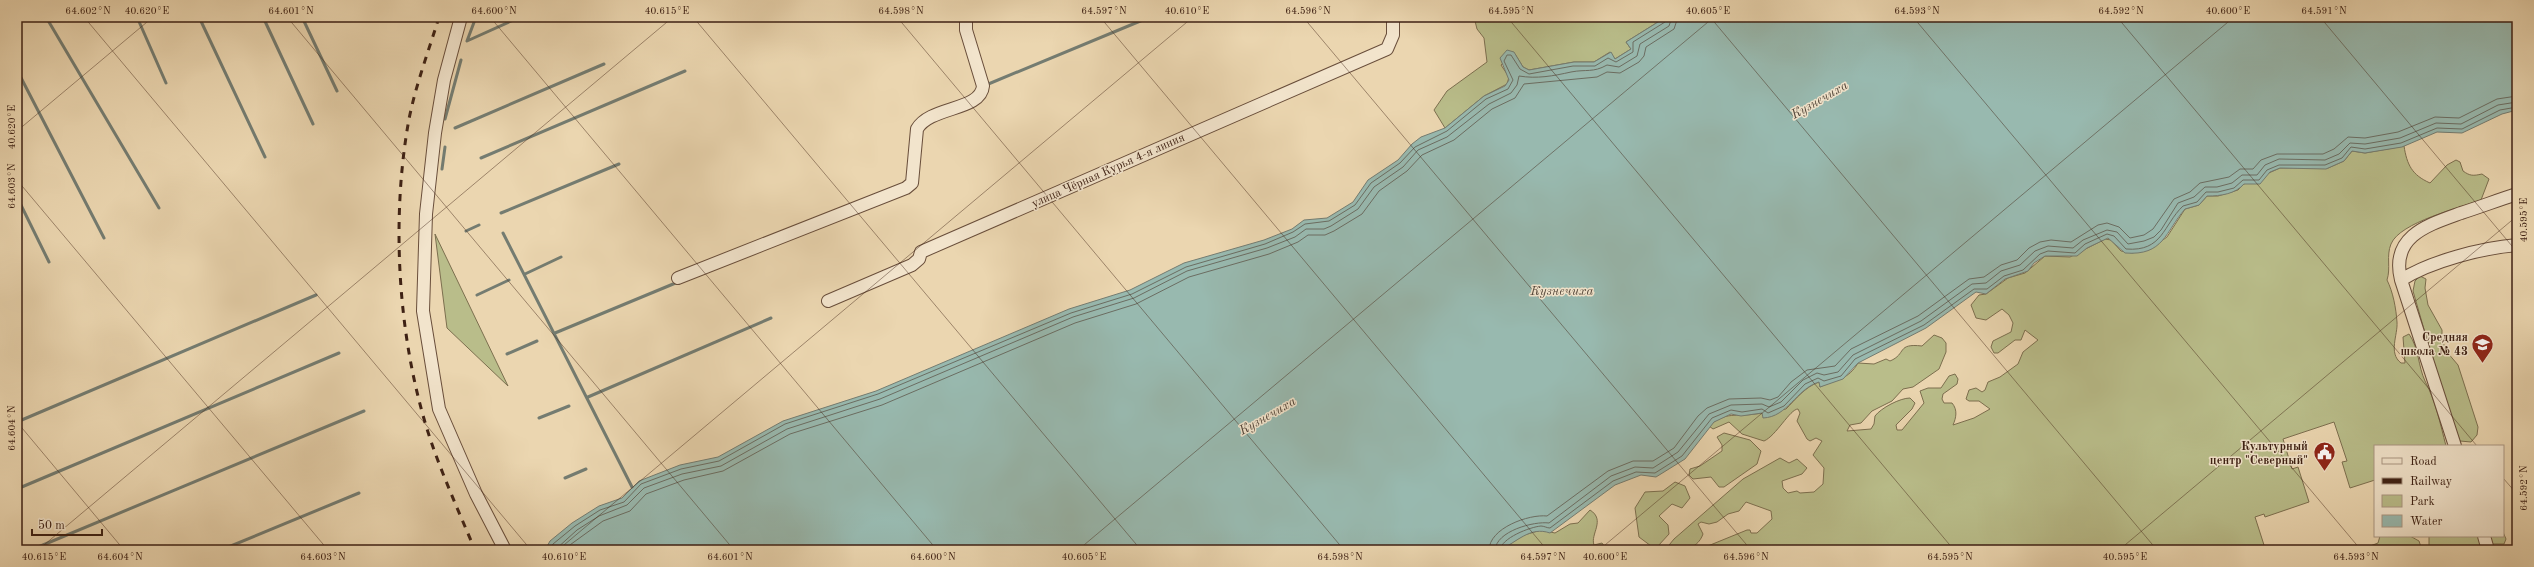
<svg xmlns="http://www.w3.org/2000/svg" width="2534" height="567" font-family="'Old Standard TT',serif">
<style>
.green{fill:#b9bd8a;stroke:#7c6f4f}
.water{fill:#98b9af;stroke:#747c71}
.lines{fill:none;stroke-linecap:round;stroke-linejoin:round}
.shore{stroke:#6b6d62;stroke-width:1}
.stream{stroke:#747c71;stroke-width:3}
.minor-casing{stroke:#694e3b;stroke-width:14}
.minor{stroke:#f2e4cc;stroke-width:12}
.rail{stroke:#3e2114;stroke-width:3;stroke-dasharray:7 7;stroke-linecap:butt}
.ticks{fill:none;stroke:#3e2114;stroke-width:1;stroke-opacity:0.45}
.labels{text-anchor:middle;stroke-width:3;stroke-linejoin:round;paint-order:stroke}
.street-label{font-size:12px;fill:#3e2114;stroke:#f2e4cc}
.poi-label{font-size:12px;font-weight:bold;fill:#3e2114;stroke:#f2e4cc;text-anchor:end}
.water-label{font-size:13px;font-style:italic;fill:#54473b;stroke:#f2e4cc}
.neatline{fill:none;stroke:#3e2114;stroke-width:1.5}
.ticks-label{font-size:10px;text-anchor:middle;fill:#3e2114}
</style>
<rect width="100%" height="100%" fill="#ebd6b0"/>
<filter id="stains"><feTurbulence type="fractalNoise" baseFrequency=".005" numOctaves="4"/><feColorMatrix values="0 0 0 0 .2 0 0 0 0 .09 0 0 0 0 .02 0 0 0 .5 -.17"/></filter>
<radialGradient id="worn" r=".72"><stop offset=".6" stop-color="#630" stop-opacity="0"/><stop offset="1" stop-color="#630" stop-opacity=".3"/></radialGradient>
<path class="green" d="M1474 17H1666L1626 42 1631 49 1615 59 1610 52 1594 62H1574L1529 70 1523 67 1515 54 1501 65 1509 77 1507 84 1484 96 1445 128 1434 110 1447 91 1487 62 1484 38 1477 29Z
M2404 146C2407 165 2412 175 2430 183L2447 165 2456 160 2460 162 2463 171C2470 176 2473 176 2482 174L2489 179 2481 200C2460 208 2400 222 2391 244 2386 256 2391 268 2387 280 2393 292 2396 308 2397 322 2398 335 2388 353 2401 363H2405L2403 337 2409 334C2419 348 2418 366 2425 381 2436 402 2440 423 2446 446H2375V480L2350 488 2342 462 2347 461 2334 422 2283 439 2292 469 2298 467 2309 502 2265 517 2264 514 2255 517 2264 545 2262 550H1698L1747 530H1750L1751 533H1757L1772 519 1771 511 1746 502 1739 511 1728 514 1717 522 1709 524 1701 522 1698 524 1703 534C1697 551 1680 550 1665 550L1674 539 1743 479 1780 458 1789 463 1797 459 1807 468 1802 474 1782 481 1783 488 1788 493 1797 491 1800 493 1814 492 1823 484 1824 468 1813 455 1822 441 1816 438 1810 441 1807 439 1797 421 1800 413 1798 409C1790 409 1776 436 1764 441L1742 434 1729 422 1713 429 1709 426C1725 411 1737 417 1755 414 1766 413 1776 411 1786 409 1796 399 1805 387 1819 382L1820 387C1837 379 1848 380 1858 363L1874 364 1886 359 1890 361C1907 354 1896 343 1922 346L1934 335 1942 338 1946 343V352L1939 369 1913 387 1903 389 1892 401 1872 411 1861 423 1850 425 1847 431 1871 429 1874 424 1875 416C1881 408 1900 398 1910 398L1915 403 1912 409 1896 425 1897 430H1902L1924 403 1920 391 1928 388H1941L1949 376 1955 374 1958 379 1957 384 1943 394 1942 399 1944 403H1952C1958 410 1956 418 1953 425L1974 418 1990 409 1979 401H1969L1966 399 1969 390 1976 388 1982 392 1985 390 1988 382 2000 377 2018 364 2023 352 2038 340 2025 330 2021 340H2015L1998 353H1994L1991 347 1993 341 2011 332 2013 323 2009 315 2002 309 1986 320 1976 318 1971 305 1979 295 1986 294 2008 278 2025 273 2045 256 2070 257 2105 239 2111 240 2121 251 2132 253 2150 249 2167 237 2185 209 2199 205 2207 196H2218L2238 190 2244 184 2280 168H2328L2344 161 2352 151 2365 153Z
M435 234 508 386 447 328Z
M2420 276 2426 279 2425 288 2428 305 2442 330V340L2447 352 2458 365 2478 427 2477 435 2471 442 2460 441 2442 392 2413 291 2415 281Z
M1724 433 1750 440 1761 451 1757 464 1724 487H1719L1711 477 1693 479 1689 475 1690 469 1700 466 1722 451V445L1717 437Z
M1675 482 1685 486 1690 498 1682 508 1672 504 1659 516 1668 525 1669 534 1658 546H1651L1639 537 1635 508 1645 492 1663 491Z
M1590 510C1606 520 1590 534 1594 545L1602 543 1607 550H1500L1524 535 1541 530 1555 533 1570 524 1578 523Z
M2503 532 2506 539 2504 544H2491L2487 536H2503Z
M2380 536H2410L2419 541 2422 550H2360L2378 543Z
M2429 536H2479L2483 550H2429Z"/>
<path class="water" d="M1666 17H2517V110L2502 114 2462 133 2437 132 2402 147 2365 153 2352 151 2344 161 2326 169 2280 168 2270 172 2260 184H2244C2235 194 2221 196 2207 196L2199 205 2185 209C2165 232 2164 256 2125 253L2108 238 2087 248 2077 256H2045L2034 263 2028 271 2005 279 1986 294 1976 292 1926 328 1858 363 1843 379 1820 387 1819 382C1796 389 1788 417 1763 418L1762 413 1741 416 1731 414 1714 422 1685 459 1656 477 1641 475 1615 485 1550 533C1530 526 1517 542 1500 550H545L550 541 572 523 599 506 622 498 639 481 680 465 718 457 783 421 876 391 1069 309 1130 290 1184 263 1264 240 1292 229 1304 220 1327 218 1353 202 1368 180 1398 160 1412 144 1421 137 1445 128 1484 96 1505 86 1509 80 1500 58 1507 50 1514 52 1523 67 1529 70 1574 62H1594L1611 52 1615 59 1631 49 1626 42Z"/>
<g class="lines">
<path class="shore" d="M549 550 553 544 575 526 600 510 624 502 641 484 681 469 719 461 785 424 878 394 1071 313 1132 294 1186 267 1265 244 1293 232 1305 224 1329 221 1355 205 1371 183 1400 163 1415 147 1447 131 1486 99 1508 89 1513 80 1504 61 1507 55H1511L1520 69 1529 74 1573 66H1595L1608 58 1616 62 1633 52V42L1665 22 1667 17
M555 550 577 530 599 516 627 505 644 488 682 474 721 466 787 429 880 399 1073 317 1134 298 1187 271 1267 248 1295 237 1306 229H1324L1331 226 1358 209 1374 187 1403 167 1418 150 1447 137 1489 104 1511 93 1517 85 1519 76C1537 79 1553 76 1571 72 1586 69 1593 73 1607 65L1619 67 1637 56 1640 44 1669 26 1672 17
M563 550 603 521 630 511 646 494 684 480 723 471 790 434 882 405 1075 323 1136 304 1189 277 1269 254 1298 242 1308 235H1325L1334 231 1362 214 1379 191 1407 171 1422 155 1454 140 1492 109 1515 98 1524 84 1597 77 1607 72 1620 73 1639 62 1644 56 1646 47 1674 29 1678 17
M1489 550C1489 528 1529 514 1547 516L1608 471 1633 461H1653L1674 448 1698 416 1707 408 1729 399 1761 398 1770 400 1778 397 1791 382 1807 370 1835 366 1851 349 1918 316 1969 279 1984 277 2001 265 2017 260 2029 248 2040 242 2051 240 2071 242 2098 225 2107 223 2119 227 2130 238 2144 235 2153 229 2174 199 2190 192 2200 183 2229 177 2240 169H2253L2261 160 2277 154H2323L2334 149 2348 137 2365 138 2398 132 2435 117 2459 118 2497 99 2517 96
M1495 550C1496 531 1534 521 1549 523L1611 476 1635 467 1653 468 1678 452 1709 414 1731 405 1762 404 1769 407 1781 402 1803 380 1817 373 1824 375 1838 372 1853 355 1921 321 1972 284 1986 283 2001 271 2020 265 2035 251 2048 246 2073 248 2083 240 2107 230 2117 232 2128 244 2144 241 2154 237 2161 230 2178 203 2194 197 2205 187H2217L2232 183 2242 175H2257L2265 165 2279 159 2325 160 2339 154 2350 143 2365 144 2400 138 2436 123 2461 124 2498 105 2517 102
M1500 550C1501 538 1530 527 1541 526 1544 526 1547 528 1550 528L1613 481 1636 472 1655 473 1682 456 1712 418 1731 410 1742 412 1762 409 1768 413 1784 406 1805 384 1818 378 1824 381 1841 376 1855 359 1924 325 1974 289H1987L2004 276 2023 270 2040 254 2048 251 2075 253 2085 244 2107 234 2114 236 2126 249C2163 252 2163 225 2183 206L2197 202 2206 192H2218L2234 188 2243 180H2259L2267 170 2279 165H2325L2342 158 2351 147 2365 149 2401 143 2437 128 2462 129 2500 110 2517 107"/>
<path class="stream" d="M46 17 159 208
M137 17 166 83
M199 17 265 157
M263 17 313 124
M302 17 337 91
M476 17 467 41 520 17
M17 70 104 238
M986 85 1150 17
M445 119 461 60
M455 128 604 64
M481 158 685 71
M442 169 445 147
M17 197 49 262
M501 213 619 164
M466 231 479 225
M503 233 632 487
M525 274 561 257
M477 295 509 280
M555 333 678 282
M507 354 537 341
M588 397 771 318
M539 418 569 406
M17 422 316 295
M565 478 586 469
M17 489 339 353
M31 550 364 411
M221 550 359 493"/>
<defs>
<path id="minor" d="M461 17 444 80 435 133 426 214 423 311 439 409 476 494 504 548
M678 278 906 188 912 183 917 129C930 106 981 111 983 86L966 30V17
M2401 280C2431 261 2482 248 2517 245
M828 301 912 265 919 259 921 252 1387 49 1393 35V17
M2455 446 2401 280C2390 236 2428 225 2461 213 2480 207 2498 200 2517 194
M2484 536 2488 550"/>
</defs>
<use href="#minor" class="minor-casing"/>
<use href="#minor" class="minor"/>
<path class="rail" d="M439 17C429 50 416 84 409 119 390 223 398 349 434 450 446 483 461 517 475 550"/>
</g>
<path class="ticks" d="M84 17 531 550M287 17 734 550M490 17 937 550M693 17 1141 550M897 17 1344 550M1100 17 1547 550M1303 17 1751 550M1507 17 1954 550M1710 17 2157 550M1913 17 2361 550M2117 17 2477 446M2320 17 2517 252M17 131 153 17M17 180 328 550M17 422 124 550M2503 478 2517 494M38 550 673 17M558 550 1193 17M1078 550 1714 17M1599 550 2234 17M2119 550 2517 216"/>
<defs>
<symbol id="school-pin" viewBox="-11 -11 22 30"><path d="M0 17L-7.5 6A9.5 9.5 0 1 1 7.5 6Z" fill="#8f2418" stroke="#f2e4cc"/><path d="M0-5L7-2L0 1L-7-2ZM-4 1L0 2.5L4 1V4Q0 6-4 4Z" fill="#fff"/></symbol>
<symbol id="civic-pin" viewBox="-11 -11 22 30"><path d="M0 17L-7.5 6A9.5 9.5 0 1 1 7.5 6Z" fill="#8f2418" stroke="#f2e4cc"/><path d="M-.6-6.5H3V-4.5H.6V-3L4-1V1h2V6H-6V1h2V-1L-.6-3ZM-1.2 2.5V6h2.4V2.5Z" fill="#fff"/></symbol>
</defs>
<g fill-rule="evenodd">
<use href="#school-pin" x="2470" y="332" width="25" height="34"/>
<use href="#civic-pin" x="2312" y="440" width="25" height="34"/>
</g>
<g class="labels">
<g class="street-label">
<text transform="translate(1108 170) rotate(-24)" y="4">улица Чёрная Курья 4-я линия</text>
</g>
<g class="poi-label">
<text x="2468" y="341">Средняя<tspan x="2468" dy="14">школа № 43</tspan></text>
<text x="2308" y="450">Культурный<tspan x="2308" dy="14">центр "Северный"</tspan></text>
</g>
<g class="water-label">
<text transform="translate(1819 99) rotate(-30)" y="5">Кузнечиха</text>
<text x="1562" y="295">Кузнечиха</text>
<text transform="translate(1267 415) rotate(-30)" y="5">Кузнечиха</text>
</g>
</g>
<rect width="2534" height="567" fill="none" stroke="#ebd6b0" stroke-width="44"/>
<rect x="2374" y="445" width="130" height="92" fill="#f2e4cc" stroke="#aa9682"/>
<rect x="2382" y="458" width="20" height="6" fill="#f2e4cc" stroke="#aa9682"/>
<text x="2410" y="465" font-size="12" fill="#3e2114">Road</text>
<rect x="2382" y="478" width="20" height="6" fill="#3e2114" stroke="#aa9682"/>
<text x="2410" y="485" font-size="12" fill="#3e2114">Railway</text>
<rect x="2382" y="495" width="20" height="12" fill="#b9bd8a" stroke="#aa9682"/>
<text x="2410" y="505" font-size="12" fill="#3e2114">Park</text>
<rect x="2382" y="515" width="20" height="12" fill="#98b9af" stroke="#aa9682"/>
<text x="2410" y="525" font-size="12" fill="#3e2114">Water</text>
<path d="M32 529v6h70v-6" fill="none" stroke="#3e2114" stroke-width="2"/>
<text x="38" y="529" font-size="12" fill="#3e2114" stroke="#f2e4cc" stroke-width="3" paint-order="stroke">50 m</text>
<rect x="22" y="22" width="2490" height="523" class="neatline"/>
<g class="ticks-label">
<text x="88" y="14">64.602°N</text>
<text x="147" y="14">40.620°E</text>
<text x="291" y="14">64.601°N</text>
<text x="494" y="14">64.600°N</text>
<text x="667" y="14">40.615°E</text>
<text x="901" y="14">64.598°N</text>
<text x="1104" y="14">64.597°N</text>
<text x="1187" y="14">40.610°E</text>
<text x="1308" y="14">64.596°N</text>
<text x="1511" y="14">64.595°N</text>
<text x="1708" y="14">40.605°E</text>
<text x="1917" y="14">64.593°N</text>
<text x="2121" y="14">64.592°N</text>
<text x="2228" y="14">40.600°E</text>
<text x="2324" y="14">64.591°N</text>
<text transform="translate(11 127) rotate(-90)" y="4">40.620°E</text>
<text transform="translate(11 186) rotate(-90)" y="4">64.603°N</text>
<text transform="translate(2523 220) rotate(-90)" y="4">40.595°E</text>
<text transform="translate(11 428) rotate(-90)" y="4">64.604°N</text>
<text transform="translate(2523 488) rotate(-90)" y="4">64.592°N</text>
<text x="44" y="560">40.615°E</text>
<text x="120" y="560">64.604°N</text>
<text x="323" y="560">64.603°N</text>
<text x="564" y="560">40.610°E</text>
<text x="730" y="560">64.601°N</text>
<text x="933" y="560">64.600°N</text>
<text x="1084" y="560">40.605°E</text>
<text x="1340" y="560">64.598°N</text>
<text x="1543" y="560">64.597°N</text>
<text x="1605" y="560">40.600°E</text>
<text x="1746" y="560">64.596°N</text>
<text x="1950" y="560">64.595°N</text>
<text x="2125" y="560">40.595°E</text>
<text x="2356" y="560">64.593°N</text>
</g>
<rect width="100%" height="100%" filter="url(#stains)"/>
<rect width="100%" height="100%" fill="url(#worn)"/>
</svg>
